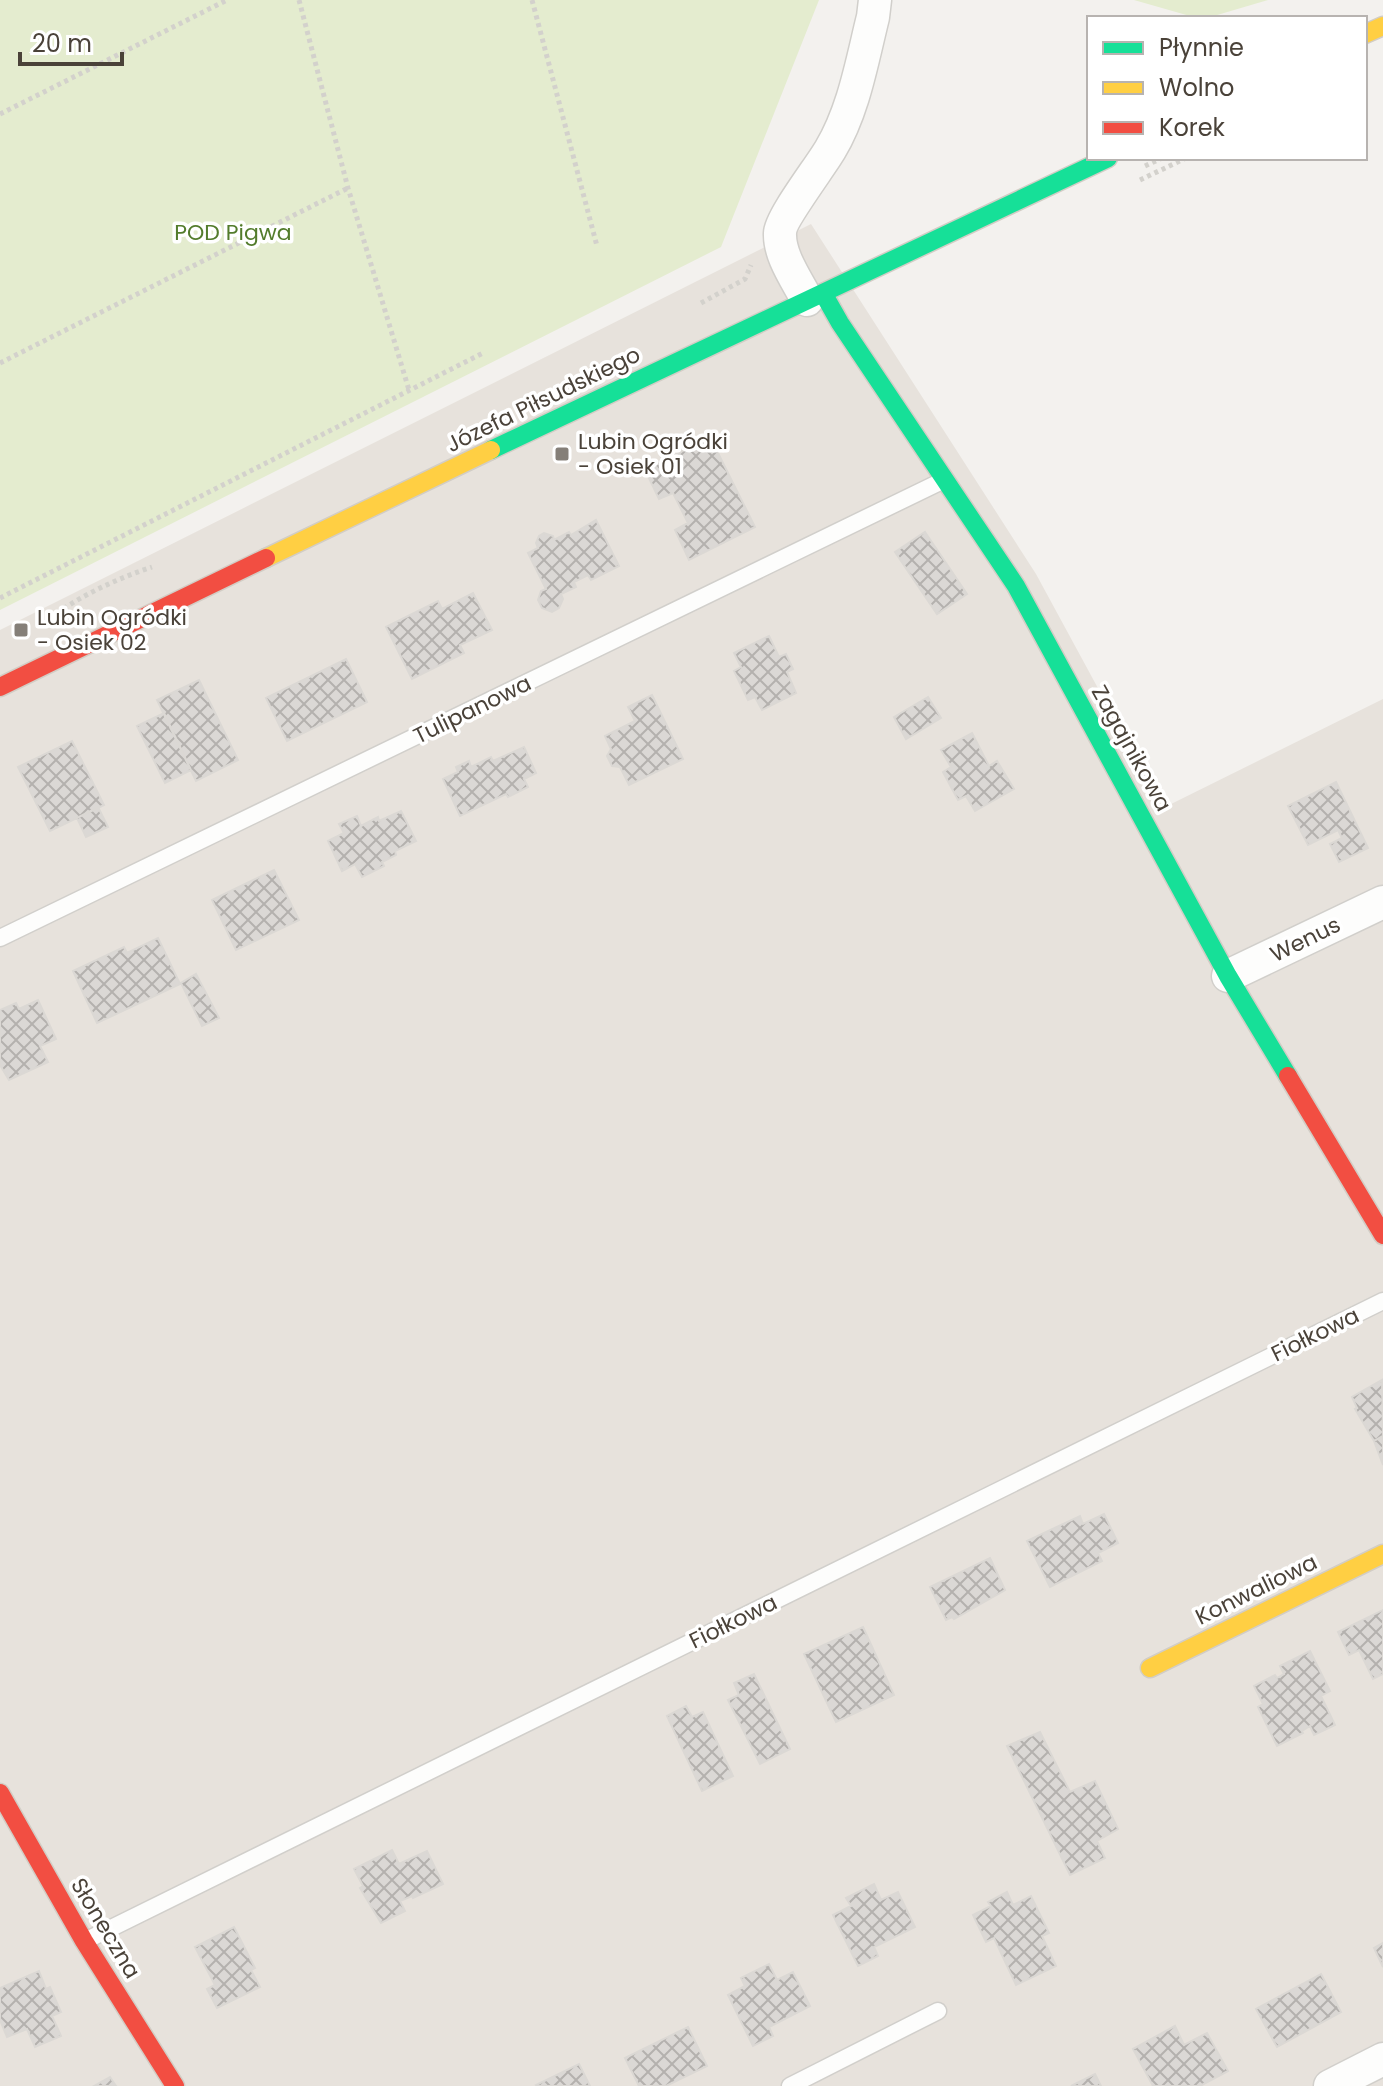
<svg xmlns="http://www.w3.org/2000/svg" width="1383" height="2086" font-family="Poppins,sans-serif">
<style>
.residential{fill:#e7e2dc}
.garden{fill:#e4eccf}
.building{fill:url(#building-cross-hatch);stroke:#dbd8d4;stroke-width:2}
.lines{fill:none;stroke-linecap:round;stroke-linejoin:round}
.lane-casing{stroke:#d1cfcb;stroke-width:19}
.street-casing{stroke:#d1cfcb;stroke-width:35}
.fast-casing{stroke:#d2cdc5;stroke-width:21}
.slow-casing{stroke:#d2cdc5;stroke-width:21}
.jam-casing{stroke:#d2cdc5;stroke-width:21}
.path{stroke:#d3d1cc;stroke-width:5;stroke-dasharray:4 4;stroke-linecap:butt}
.lane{stroke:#fdfdfc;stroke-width:16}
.street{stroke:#fdfdfc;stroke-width:32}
.fast{stroke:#16e098;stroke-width:18}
.slow{stroke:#ffcf43;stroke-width:18}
.jam{stroke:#f24e42;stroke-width:18}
.poi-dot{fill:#857f78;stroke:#fff;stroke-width:3}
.labels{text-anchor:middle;stroke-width:7;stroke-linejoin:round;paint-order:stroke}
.park-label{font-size:22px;fill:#537c2c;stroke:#fff}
.street-label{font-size:22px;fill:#4a4239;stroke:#fff}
.poi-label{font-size:22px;fill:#4a4239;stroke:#fff;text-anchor:start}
</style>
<defs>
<pattern id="building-cross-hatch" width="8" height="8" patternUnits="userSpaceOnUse" patternTransform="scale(2)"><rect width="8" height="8" fill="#dbd8d5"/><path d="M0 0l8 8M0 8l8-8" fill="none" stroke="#b4b1ae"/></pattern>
</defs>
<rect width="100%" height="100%" fill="#f3f1ee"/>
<path class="residential" d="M811 224 1036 574 1163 808 1383 699V2086H0V630Z"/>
<path class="garden" d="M0 0H819L721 247 0 610Z
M1134 0H1268L1207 18H1197Z"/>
<path class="building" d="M710 437 755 527 689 560 675 530 688 523 673 493 659 499 645 470Z
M596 520 619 566 591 580 588 575 574 582 576 587 561 594 563 599 559 608 552 612 542 608 538 600 541 591 546 589 528 553 538 548 536 543 539 536 544 533 553 536 554 540 569 532 571 535Z
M925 532 967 594 937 614 895 552Z
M473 593 492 630 460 645 464 653 412 679 386 627 438 601 442 609Z
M769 636 779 657 786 654 793 669 787 672 796 693 762 710 755 697 748 700 734 671 741 667 734 653Z
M346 659 367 702 287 741 266 698Z
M199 680 238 760 196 781 157 700Z
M652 695 683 759 629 785 620 767 612 766 607 756 611 749 605 736 635 721 628 707Z
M928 697 941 718 906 739 894 717Z
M164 713 191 770 165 783 137 726Z
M972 733 989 766 997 761 1014 789 975 811 966 796 958 800 943 772 951 767 941 750Z
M72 741 104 805 50 831 18 767Z
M524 747 536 773 524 779 528 787 508 797 506 794 460 816 443 779 458 772 456 767 469 761 471 767 491 757 493 761Z
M1336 782 1368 848 1339 862 1330 844 1342 838 1338 830 1308 845 1288 806Z
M98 807 108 827 86 837 77 818Z
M401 811 416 841 395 851 396 855 382 862 384 866 362 877 355 864 342 871 328 841 344 833 339 824 357 816 361 826 378 817 379 821Z
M274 870 299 920 236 950 212 900Z
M158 938 180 984 97 1023 73 971 124 947 127 953Z
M196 974 219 1018 202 1026 181 983Z
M38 1000 56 1039 40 1046 48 1062 9 1080 0 1065V1010L16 1003 19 1009Z
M1382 1380 1383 1436 1374 1441 1355 1409 1357 1408 1352 1397Z
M1383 1436V1465L1374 1441Z
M1104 1514 1118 1543 1098 1553 1102 1561 1050 1587 1027 1541 1080 1516 1083 1524Z
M990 1558 1005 1590 954 1619 952 1617 946 1620 930 1587Z
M1383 1610V1674L1373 1679 1359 1650 1349 1655 1338 1632Z
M863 1627 894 1695 836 1722 804 1654Z
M1310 1651 1330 1691 1321 1696 1335 1725 1314 1735 1310 1726 1302 1731 1303 1733 1277 1746 1258 1707 1263 1704 1254 1686 1275 1675 1277 1678 1284 1674 1280 1666Z
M754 1674 790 1749 760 1764 728 1700 739 1695 734 1683Z
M686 1706 692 1717 703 1712 733 1776 702 1791 667 1716Z
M1040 1732 1070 1792 1095 1781 1118 1829 1097 1841 1105 1858 1070 1875 1007 1746Z
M392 1850 399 1864 427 1851 443 1884 413 1898 412 1896 400 1901 405 1911 381 1923 360 1888 363 1886 354 1869Z
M874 1884 881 1900 898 1892 915 1927 874 1947 878 1956 858 1966 833 1915 851 1906 846 1898Z
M1007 1892 1013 1905 1031 1896 1049 1933 1042 1936 1056 1966 1016 1985 994 1938 986 1942 973 1915 991 1906 988 1902Z
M234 1927 255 1968 251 1970 260 1987 217 2008 207 1989 215 1985 195 1947Z
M1383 1943V1967L1374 1948Z
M769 1964 777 1980 793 1972 810 2006 769 2027 773 2036 753 2046 728 1995 745 1986 741 1978Z
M39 1971 46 1989 50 1987 61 2012 52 2016 61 2036 35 2047 27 2029 7 2037 0 2020V1988Z
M1321 1974 1341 2012 1277 2047 1256 2009Z
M1175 2026 1184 2045 1207 2033 1228 2071 1200 2086H1153L1133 2049Z
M688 2027 707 2066 666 2086H639L625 2058Z
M579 2064 590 2086H537L536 2085Z
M1095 2074 1101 2086H1071Z
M110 2077 116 2086H94Z"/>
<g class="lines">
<defs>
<path id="lane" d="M0 938 944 480
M85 1941 1383 1301
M790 2086 938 2011"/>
<path id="street" d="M807 300C797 280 779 256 780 233 780 219 820 167 830 150 854 110 862 61 873 17L875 0
M1228 976 1383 902
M1330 2086 1383 2059"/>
<path id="fast" d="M823 293 840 323 1016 586 1228 976 1288 1076
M491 450 1108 158"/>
<path id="slow" d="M1365 34 1383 26
M266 558 491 450
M1150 1668 1383 1554"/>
<path id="jam" d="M0 687 266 558
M1288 1076 1383 1235
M0 1793 84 1941 175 2086"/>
</defs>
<use href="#lane" class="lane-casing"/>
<use href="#street" class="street-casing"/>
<use href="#fast" class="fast-casing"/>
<use href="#slow" class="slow-casing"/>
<use href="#jam" class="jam-casing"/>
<path class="path" d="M299 0 348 188 409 390
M532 0 597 246
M0 114 227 0
M1145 166 1162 158
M1140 180 1186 158
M701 303 745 279 751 265
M0 363 348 188
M0 598 485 352
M57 613C86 593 119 578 152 567"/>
<use href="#lane" class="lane"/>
<use href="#street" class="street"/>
<use href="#fast" class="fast"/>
<use href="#slow" class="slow"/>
<use href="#jam" class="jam"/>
</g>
<g class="poi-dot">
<rect x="554" y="446" width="16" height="16" rx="4"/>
<rect x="13" y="622" width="16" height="16" rx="4"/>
</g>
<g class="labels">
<g class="park-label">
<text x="233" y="240">POD Pigwa</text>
</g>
<g class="street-label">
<text transform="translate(543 399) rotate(-26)" y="8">Józefa Piłsudskiego</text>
<text transform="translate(472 709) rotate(-26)" y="8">Tulipanowa</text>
<text transform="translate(1132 748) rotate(61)" y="8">Zagajnikowa</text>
<text transform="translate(1305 939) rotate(-26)" y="8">Wenus</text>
<text transform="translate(1315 1334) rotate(-26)" y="8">Fiołkowa</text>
<text transform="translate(1256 1589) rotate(-26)" y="8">Konwaliowa</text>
<text transform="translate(733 1621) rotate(-26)" y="8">Fiołkowa</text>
<text transform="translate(106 1928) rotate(59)" y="8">Słoneczna</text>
</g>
<g class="poi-label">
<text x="578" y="449">Lubin Ogródki<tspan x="578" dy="25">- Osiek 01</tspan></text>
<text x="37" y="625">Lubin Ogródki<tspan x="37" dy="25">- Osiek 02</tspan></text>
</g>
</g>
<rect x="1087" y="16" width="280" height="144" fill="#ffffff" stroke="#b7b3b0" stroke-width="2"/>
<rect x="1103" y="42" width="40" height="12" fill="#16e098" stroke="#b7b3b0" stroke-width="2"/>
<text x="1159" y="56" font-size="24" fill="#4a4239">Płynnie</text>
<rect x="1103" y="82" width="40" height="12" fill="#ffcf43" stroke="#b7b3b0" stroke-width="2"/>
<text x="1159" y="96" font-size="24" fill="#4a4239">Wolno</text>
<rect x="1103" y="122" width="40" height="12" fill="#f24e42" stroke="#b7b3b0" stroke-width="2"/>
<text x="1159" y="136" font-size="24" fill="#4a4239">Korek</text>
<path d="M20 52v12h102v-12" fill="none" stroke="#4a4239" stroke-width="4"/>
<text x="32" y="52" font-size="24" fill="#4a4239" stroke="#ffffff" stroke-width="6" paint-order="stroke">20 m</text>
</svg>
